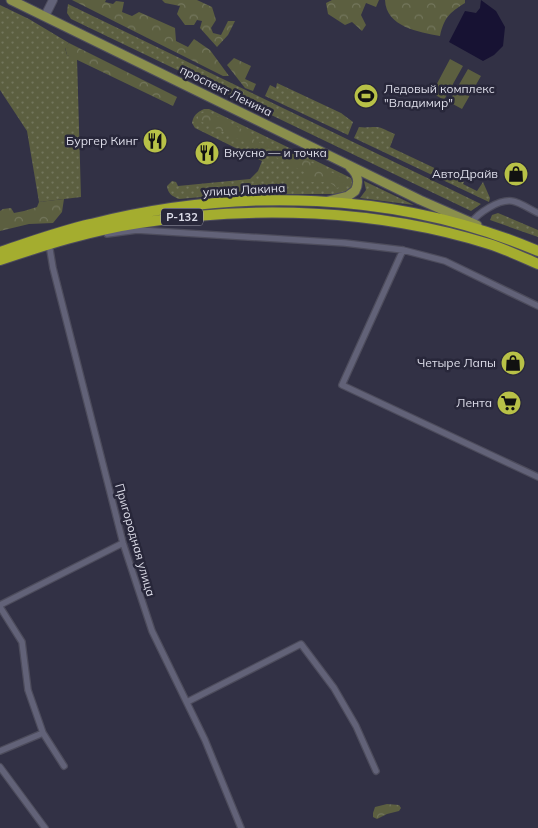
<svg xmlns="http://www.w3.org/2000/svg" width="538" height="828" font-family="Mulish,sans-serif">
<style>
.grass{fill:url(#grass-dots)}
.forest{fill:url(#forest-crowns)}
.green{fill:#5c5f40}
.water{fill:#171233}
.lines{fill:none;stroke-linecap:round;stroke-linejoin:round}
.street-casing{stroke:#4d4c5c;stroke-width:8}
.secondary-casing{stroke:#4d4c5c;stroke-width:10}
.primary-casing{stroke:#4d4c5c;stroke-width:11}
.highway-casing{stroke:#4d4c5c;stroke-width:12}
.street{stroke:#626278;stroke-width:5.5}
.secondary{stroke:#626278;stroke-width:8}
.primary{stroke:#8a8f4c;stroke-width:9}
.highway{stroke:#a4ad2f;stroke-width:10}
.labels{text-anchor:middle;stroke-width:5;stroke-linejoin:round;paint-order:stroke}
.shield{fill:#28273a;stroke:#a7a6b4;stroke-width:1}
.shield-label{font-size:11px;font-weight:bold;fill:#dddde9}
.poi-label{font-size:12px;fill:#dddde9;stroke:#28273a;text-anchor:end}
.street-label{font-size:12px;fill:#dddde9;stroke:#28273a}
</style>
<defs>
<pattern id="grass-dots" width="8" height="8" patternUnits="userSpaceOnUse" patternTransform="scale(1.25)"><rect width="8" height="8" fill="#5c5f40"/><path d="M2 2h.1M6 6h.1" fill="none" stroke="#73765c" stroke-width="1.8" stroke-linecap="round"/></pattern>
<pattern id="forest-crowns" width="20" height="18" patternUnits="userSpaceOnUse" patternTransform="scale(1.25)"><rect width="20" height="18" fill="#5c5f40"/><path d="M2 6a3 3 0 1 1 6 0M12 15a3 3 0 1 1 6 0" fill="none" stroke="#73765c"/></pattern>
</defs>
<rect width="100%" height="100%" fill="#323145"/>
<path class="grass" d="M68 4 481 204 471 211 71 19 67 13Z
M0 5 29 19 69 43 65 48 67 55 77 58 81 197 39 202 27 131 0 90Z
M277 83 341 113 353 122 348 135 265 96 270 85 276 88Z
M204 109H209L351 178 354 185 344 193 335 194H235L179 199C172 196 168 194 167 186L172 181 176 182 178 186 250 179 258 171 262 161 195 128 192 123C193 116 197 112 204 109Z
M359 127C366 128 369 127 376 127 382 127 389 132 395 134L390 147 462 181 464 182 463 184 477 191 483 182 490 198 489 202 354 138Z
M364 181 414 205 360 198 366 190Z
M498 213 538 230V237L490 220 492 215Z"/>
<path class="forest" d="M72 0H106L105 2 113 4 116 1 124 2 122 12 132 16 139 12 175 28 176 41 188 47 194 39 210 50 229 76H223Z
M162 0H197L212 7 216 20 211 28 213 33 221 35 228 21H235L228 35 217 47 200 28 202 21 197 20 194 25H185L177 14 180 6 165 3Z
M332 0H379L376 7 366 3 361 15 366 25 362 31 352 22 345 25 328 14 326 3Z
M385 0H465V3C449 13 444 18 440 36 419 32 386 27 385 0Z
M69 43 177 97 173 106 67 55 65 47Z
M234 58 251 66 245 79 256 84 253 91 245 88 227 65Z
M207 111 249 133 253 139 274 149 287 151 343 178 345 182 342 186 337 188 329 182H304V172L272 155 264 158 256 155 257 148 198 120V115Z
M64 199 62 212 53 223 29 224 0 231V211L3 209 11 208 14 213 24 211 37 207 39 202Z
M387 804 399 805 401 808 399 811 387 814 377 819 373 817V813L375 807Z"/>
<path class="green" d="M450 59 463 66 444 100 432 93Z
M468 69 481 76 462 109 449 102Z"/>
<path class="water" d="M481 0 496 11 505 27 503 46 494 55 483 61 449 42 465 11 476 13 480 8Z"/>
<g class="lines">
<defs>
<path id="street" d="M471 223C478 213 499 199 512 201 520 202 531 210 538 213
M107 234 137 230 345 243 403 250 445 261 538 306
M49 244 53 268 123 543 152 631 205 740 241 828
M403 250 342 385 538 477
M0 605 123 543
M0 607 22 642 28 690 43 733 64 766
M187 702 301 644 334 688 356 726 376 771
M0 751 43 733
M0 767 45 828"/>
<path id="secondary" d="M45 16 53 0"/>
<path id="primary" d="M11 0 420 200 477 225
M328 201 348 196 355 191C360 182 357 173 350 167"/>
<path id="highway" d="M0 252C30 242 60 231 91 224 238 187 397 191 538 251
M0 260C45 245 92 230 139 223 254 205 377 209 489 244 505 249 522 257 538 264"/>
</defs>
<use href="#street" class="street-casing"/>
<use href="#secondary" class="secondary-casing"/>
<use href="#primary" class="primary-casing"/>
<use href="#highway" class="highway-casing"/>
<use href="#street" class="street"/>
<use href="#secondary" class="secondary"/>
<use href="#primary" class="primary"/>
<use href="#highway" class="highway"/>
</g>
<defs>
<symbol id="stadium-disc" viewBox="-11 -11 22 22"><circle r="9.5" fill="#b8c147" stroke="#28273a"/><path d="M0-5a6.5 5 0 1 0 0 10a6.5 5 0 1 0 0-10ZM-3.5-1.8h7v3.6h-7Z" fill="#111"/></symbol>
<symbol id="restaurant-disc" viewBox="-11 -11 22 22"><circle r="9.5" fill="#b8c147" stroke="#28273a"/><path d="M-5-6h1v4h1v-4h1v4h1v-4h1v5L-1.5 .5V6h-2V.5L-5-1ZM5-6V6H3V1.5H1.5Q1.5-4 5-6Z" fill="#111"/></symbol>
<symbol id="shop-disc" viewBox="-11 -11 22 22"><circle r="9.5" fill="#b8c147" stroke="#28273a"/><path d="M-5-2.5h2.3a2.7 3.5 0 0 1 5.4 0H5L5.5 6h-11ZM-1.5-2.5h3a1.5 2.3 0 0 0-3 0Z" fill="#111"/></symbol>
<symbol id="supermarket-disc" viewBox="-11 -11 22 22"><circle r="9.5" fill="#b8c147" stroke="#28273a"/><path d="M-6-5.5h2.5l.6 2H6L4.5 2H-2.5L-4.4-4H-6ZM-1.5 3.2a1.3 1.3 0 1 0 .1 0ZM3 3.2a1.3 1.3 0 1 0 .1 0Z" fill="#111"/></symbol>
</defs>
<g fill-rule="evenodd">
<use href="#stadium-disc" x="352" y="82" width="28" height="28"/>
<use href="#restaurant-disc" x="141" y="127" width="28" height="28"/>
<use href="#restaurant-disc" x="193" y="139" width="28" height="28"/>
<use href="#shop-disc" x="502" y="160" width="28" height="28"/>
<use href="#shop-disc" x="499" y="349" width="28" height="28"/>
<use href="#supermarket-disc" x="495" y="389" width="28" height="28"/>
</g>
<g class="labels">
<rect class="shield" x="161" y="208.5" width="42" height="17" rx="4"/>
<g class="shield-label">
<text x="182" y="221">Р-132</text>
</g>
<g class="poi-label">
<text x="384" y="93" text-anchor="start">Ледовый комплекс<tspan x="384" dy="14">"Владимир"</tspan></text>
<text x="138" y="145">Бургер Кинг</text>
<text x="224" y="157" text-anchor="start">Вкусно — и точка</text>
<text x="498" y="178">АвтоДрайв</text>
<text x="496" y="367">Четыре Лапы</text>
<text x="492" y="407">Лента</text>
</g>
<g class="street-label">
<text transform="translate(226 91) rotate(26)" y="4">проспект Ленина</text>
<text transform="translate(244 190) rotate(-3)" y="4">улица Лакина</text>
<text transform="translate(135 540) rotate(74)" y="4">Пригородная улица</text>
</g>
</g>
</svg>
